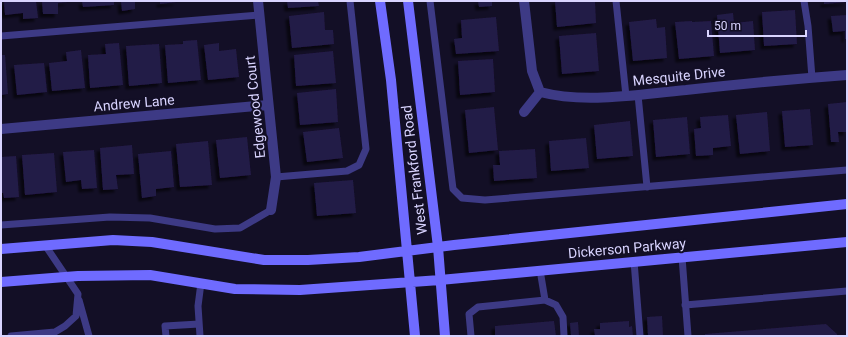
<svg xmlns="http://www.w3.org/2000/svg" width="848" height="337" font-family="Roboto,sans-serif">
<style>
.building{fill:#241b47;filter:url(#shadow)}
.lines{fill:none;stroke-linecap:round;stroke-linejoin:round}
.service{stroke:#3d3a85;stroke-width:7}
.minor{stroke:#3d3a85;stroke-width:10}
.secondary{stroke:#6f6bff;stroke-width:10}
.labels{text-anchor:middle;stroke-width:4;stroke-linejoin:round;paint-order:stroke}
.street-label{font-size:14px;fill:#d9d4ff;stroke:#130f26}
</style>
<defs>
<filter id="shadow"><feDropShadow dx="-3.5" dy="3.5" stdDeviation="1" flood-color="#0009"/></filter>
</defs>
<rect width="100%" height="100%" fill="#130f26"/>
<path class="building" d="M4 1H36L38 18 23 19V13L5 15Z
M42 1H68V2L58 3V14H43Z
M82 1H114V5L83 7Z
M121 1H138V2H135V9L122 11Z
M160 1H177V2L160 4Z
M287 1H318L319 6 288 8Z
M478 1H492V6L479 7Z
M555 1H595L596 23 557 27Z
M824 1H847V2L824 4Z
M795 10 797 44 764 46 762 12Z
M324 12 325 30H333L334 44 292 48 289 16Z
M733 13 734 23 753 21 755 50 720 53 717 15Z
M847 15V39H845V31L833 32 831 16Z
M496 17 499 51 456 54 454 39 462 38 461 20Z
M656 19 657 28 665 27 667 58 633 61 629 22Z
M692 21V22L711 21 714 56 679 59 675 22Z
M596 33 599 71 562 74 559 36Z
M197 40 201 80 168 83 165 45 183 44V41Z
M119 43 123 85 90 88 88 55 106 54 105 44Z
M219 43V51L236 49 239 77 208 80 204 45Z
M159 44 162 83 129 86 126 46Z
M81 50 85 88 52 91 49 63 67 61 66 52Z
M333 51 336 83 296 86 294 55Z
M1 55H5L8 94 1 95Z
M493 59 495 92 460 95 458 61Z
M44 63 47 92 17 95 14 65Z
M336 89 338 122 300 125 297 93Z
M847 102V132H838L839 142H831L828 104Z
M494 107 498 150 469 153 465 110Z
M810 109 813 145 785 147 782 111Z
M767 112 770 151 740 154 736 115Z
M728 115 731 146 713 148V155L696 156 694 129 701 128 700 117Z
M687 117 690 154 656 157 653 120Z
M630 121 633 156 597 159 594 125Z
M339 128 343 158 307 162 303 132Z
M247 137 251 175 220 178 216 140Z
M586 138 589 168 551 171 549 141Z
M208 141 212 185 180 187 176 144Z
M132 145 134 174 116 175 118 189 103 190 100 148Z
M535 149 537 178 494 181 493 165H500L499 151Z
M94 150 97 188 82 189 81 180 66 182 63 152Z
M171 151 174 187 156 189V196L142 198 138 154Z
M54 153 57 192 25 195 22 155Z
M16 156 19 197 4 198 3 193H1V157Z
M353 180 356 213 317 216 314 183Z
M662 316 663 336H648L647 317Z
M554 321 556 336H495V326Z
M629 321V327L632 326 633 336H595L594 329H600V323Z
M578 322 579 336H571L570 323Z
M826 324 837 334V336H705V334Z"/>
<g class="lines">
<path class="service" d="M430 1 453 189 462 198 485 200 847 170
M616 1 626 96
M804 1 808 26 812 78
M1 36 260 15
M638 95 647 187
M276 177 347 171 359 165 366 149 350 1
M1 225 110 217 150 218 215 229 240 228 271 210
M682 257 688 336
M634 261 640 336
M540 270 545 300
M79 300 89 336
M685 305 847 291
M11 336 55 332 65 326 76 316 78 294 45 245
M166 336 165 326 199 324
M200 336 198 306 201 283
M471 336 469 314 478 307 545 300 556 305 563 317 564 336"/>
<path class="minor" d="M258 1 276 177 271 210
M524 1 532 71 540 92
M540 92C586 104 639 94 686 90 739 84 793 79 847 75
M524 112 540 92
M1 129 268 105"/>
<path class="secondary" d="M380 1 391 80 415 336
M408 1 438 247 445 336
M1 249 113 240 152 242 264 260H308L359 257 454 245 847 204
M1 282 78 276 150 275 235 289 300 290 440 280 847 242"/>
</g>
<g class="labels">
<g class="street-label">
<text transform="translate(679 76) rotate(-6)" y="5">Mesquite Drive</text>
<text transform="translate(134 103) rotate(-5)" y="5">Andrew Lane</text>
<text transform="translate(255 107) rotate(-96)" y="5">Edgewood Court</text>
<text transform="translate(414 170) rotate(-97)" y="5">West Frankford Road</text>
<text transform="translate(627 248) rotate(-5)" y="5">Dickerson Parkway</text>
</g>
</g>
<rect width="848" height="337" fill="none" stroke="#d9d4ff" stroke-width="4"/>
<path d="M708 30v6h98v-6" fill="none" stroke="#d9d4ff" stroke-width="2"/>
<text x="714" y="30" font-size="12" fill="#d9d4ff" stroke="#130f26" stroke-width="3" paint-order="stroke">50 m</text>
</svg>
